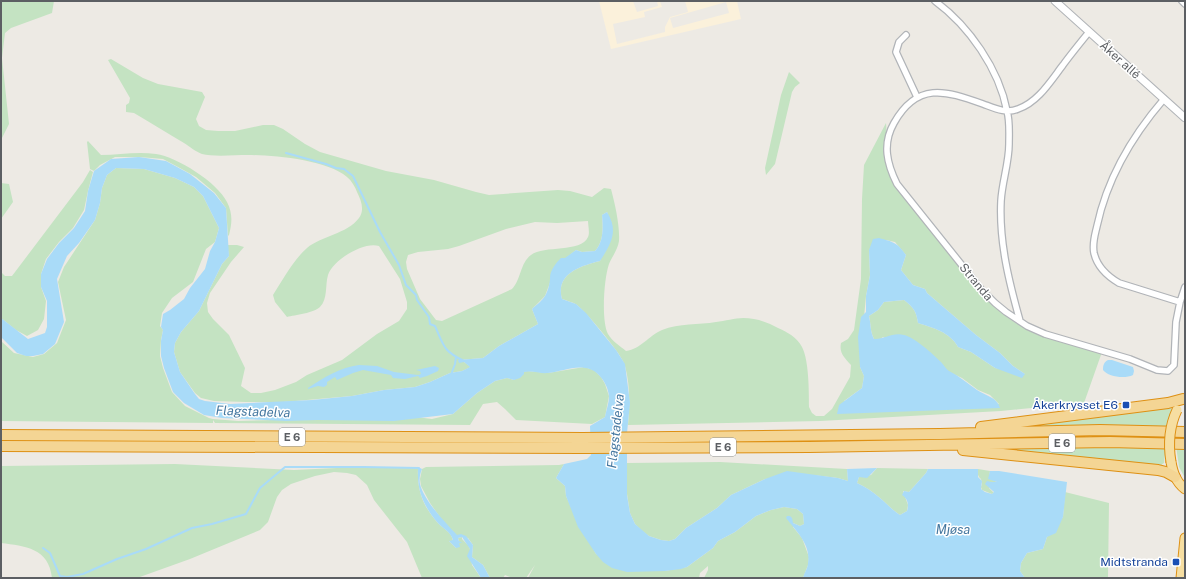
<svg xmlns="http://www.w3.org/2000/svg" width="1186" height="579" font-family="'Public Sans',sans-serif">
<style>
.commercial{fill:#fbf1db;fill-rule:evenodd}
.green{fill:#c4e3c2;fill-rule:evenodd}
.water{fill:#a9dbf8}
.lines{fill:none;stroke-linecap:round;stroke-linejoin:round}
.stream{stroke:#a9dbf8;stroke-width:2}
.minor-casing{stroke:#b1b4b8;stroke-width:8}
.tertiary-casing{stroke:#b1b4b8;stroke-width:9}
.trunk-casing{stroke:#de9013;stroke-width:11}
.motorway-casing{stroke:#de9013;stroke-width:12}
.minor{stroke:#fff;stroke-width:5.5}
.tertiary{stroke:#fff;stroke-width:7}
.trunk{stroke:#f6dea1;stroke-width:9}
.motorway{stroke:#f4d594;stroke-width:10}
.trunk-bridge-casing{stroke:#de9013;stroke-width:11;stroke-linecap:butt}
.trunk-bridge{stroke:#f6dea1;stroke-width:9}
.transit-dot{fill:#1a4fb4;stroke:#fff;stroke-width:1.5}
.labels{text-anchor:middle;stroke-width:3;stroke-linejoin:round;paint-order:stroke}
.shield{fill:#fff;stroke:#8d8f92;stroke-width:1}
.shield-label{font-size:11px;font-weight:bold;fill:#5c5f63}
.street-label{font-size:12px;fill:#5c5f63;stroke:#fff}
.transit-label{font-size:12px;fill:#164399;stroke:#fff;text-anchor:end}
.water-label{font-size:13px;font-style:italic;fill:#4578a0;stroke:#fff}
</style>
<rect width="100%" height="100%" fill="#edeae4"/>
<path class="commercial" d="M599 1H633L637 12 658 6 657 1H660L662 7 644 12 645 17 613 24 617 44 665 32V27L670 17 688 12 685 1H737L741 19 611 49ZM726 2 729 13 673 28 670 18Z"/>
<path class="green" d="M1 1H54L52 13 11 28 5 33 2 58 9 124 2 138 1 132Z
M111 59 143 78 158 84 202 92 205 97 196 119 199 126 206 130 218 131H235L263 125H274L283 129 305 144 320 152 386 171 434 180 476 192 489 195 558 190 570 191 592 197 604 188 611 189C615 204 620 226 619 241 618 249 612 257 609 264 604 278 601 321 608 334 612 341 620 346 626 351 641 349 648 336 662 330 679 323 699 325 716 322 725 321 735 318 743 318 756 318 767 322 778 328 787 332 797 337 802 347 809 360 809 392 809 407L812 413 816 416H824L832 409 850 377 851 365C844 357 839 353 841 343L848 339 854 330 861 279 862 199 864 165 886 123C887 132 885 140 884 149 884 160 888 170 892 181 911 206 930 231 950 255 971 281 991 309 1021 326 1045 339 1075 344 1102 352L1084 403 1001 411 820 421 628 425C630 405 630 384 625 366 623 355 586 312 577 305 573 302 567 301 562 299 555 274 580 266 600 261L612 226 607 212 602 215C603 226 604 242 595 251L582 252 576 250 565 259 551 280 545 296 532 309 538 324 499 346 483 358 459 360 464 362 471 367 462 371 450 373 430 382 415 387 384 390 352 396 284 402H246L214 401 201 398 195 393 180 372 174 352 175 343 181 332 199 311 222 264 229 256 227 245H237L244 247 231 262 210 293 207 303 208 312 213 319 229 335 245 368 241 386 251 393H261L275 390 296 382 307 375 342 360 377 334 399 321 407 309V302L400 279 379 246C364 241 333 260 328 275 325 285 328 299 320 307 314 313 295 315 287 317L275 302 273 295C282 281 294 259 307 248 321 236 347 234 359 218 365 210 361 200 357 192 355 187 352 181 347 177 327 160 274 155 248 155 235 155 213 157 202 154 196 152 189 146 184 143 167 133 151 123 134 113L126 112V105L129 103 130 98 108 60ZM535 222 557 223 588 221C588 225 590 233 588 237 581 253 544 245 531 255 520 263 521 280 512 289L442 321 436 320 420 299 407 269 406 262 408 255 418 252 448 249 459 246 506 229ZM886 240 895 242 906 255 901 270 913 285 925 289 927 293 976 335 1000 353 1013 366 1025 374 995 368 971 352 958 347C950 332 933 328 918 323 916 311 914 308 904 300L884 302 878 310 869 316C871 324 870 332 874 339L879 340 883 337 947 371 962 378 978 390 990 395 999 404 844 401 862 388 864 376 860 367V360L866 296 870 275 869 250Z
M789 72 800 83 795 87 792 92 775 164 766 175 765 168 781 95Z
M88 141 101 155C119 155 137 151 156 154 177 157 217 182 227 202 233 214 232 223 229 235L228 236 226 208 215 193 196 177 178 167 163 159 139 157H115L100 165 94 171 90 169 87 142Z
M116 168 144 169 175 178 194 187 203 196 219 228 215 242 206 249 193 282 172 298 162 313 160 326 163 330 161 340 160 356 163 368 172 392 185 406 209 418 213 419 238 421 312 419 344 420 366 418 416 417 432 419 453 414 477 393 495 381 507 378 514 380 524 372 527 371 548 373 584 367 594 370 601 377 605 384 609 396 605 417 592 424 516 420 505 409 497 402 483 404 470 425 215 423 213 420V423L1 421V341L14 353 33 357 44 354 57 343 66 320 58 282 64 267 95 220 100 203 102 188 107 175Z
M90 170 93 172 88 191 84 210 73 228 59 242 46 259 41 274V287L46 301 44 319 38 330 27 336 16 330 1 318V272L5 276H12L83 182Z
M1 183 9 184 13 202 1 219Z
M1171 406 1172 410 1167 426H1058L1001 427Z
M1176 446 1185 447V478L1179 467Z
M1165 447V453L1164 463 1160 466 992 449Z
M720 462 847 469 848 481 838 478 813 475 765 479 731 495 717 508 686 528 675 539 669 541 661 540 649 536 642 531 635 524 630 513 627 494V463Z
M175 464 294 470 337 468 414 467 418 469C417 490 423 506 437 522 442 528 452 532 453 541H449L456 548 459 541 458 538 462 537V539L468 545 470 549 472 565 481 578H422L407 542 374 500 367 485 356 475 347 473 334 472 315 476 291 484 282 490 277 497 268 522 260 530 190 559 137 578H52C49 548 25 546 1 543V466Z
M564 464 556 478 565 486 566 496 571 507 596 554 636 571H665L687 567 713 548 718 541 735 532 756 516 771 510 784 507 797 509 803 514 804 524 800 526 793 523V527L802 538 809 557 808 565 803 578H704L708 570V566L700 573 699 578H528L535 565 526 578H513L505 575 503 578H490L483 565 472 557 473 545 468 538 457 536 442 520 430 503 421 486 420 479 422 469 426 467 559 465Z
M877 468 928 469 926 473 909 492 903 491 908 505 907 511 900 515C892 510 887 504 880 498 873 492 866 487 857 483L859 477 871 475Z
M978 469 990 471 989 478 997 482H989V488L994 493 992 494 982 490 981 487 982 484 981 479C977 476 978 473 978 469Z
M1065 492 1109 503 1108 578H1025L1020 571 1021 563 1027 553 1043 549 1047 537 1063 517Z"/>
<path class="water" d="M139 157 166 161 190 174 214 193 226 208 229 256 222 264 199 311 181 332 175 343 174 352 180 372 195 394 199 399 205 401 230 404 312 400 352 396 384 390 415 387 430 382 450 373 462 371 470 367 464 362 459 363 458 360 483 358 499 346 538 324 532 309C536 305 542 301 545 296 548 291 550 283 550 278 550 270 556 263 561 258H565L576 250 582 252 595 251C604 242 603 226 602 215L607 212C619 231 611 244 600 261 580 266 555 274 562 299L576 304 586 313 616 350 625 364 630 403 627 433V495L630 513 635 524 649 536 661 540 669 541 675 539 686 528 717 508 731 495 765 479 787 471 838 478 848 481 847 469 877 468 867 478 859 477 857 483C866 487 873 492 880 498 887 504 892 510 900 515L907 511C909 505 908 499 902 495L904 491 909 492 926 473 928 469H978V477L982 481 981 489 985 492 992 494 994 492 985 484 987 481 991 482H997L988 479 990 471H999L1067 482 1063 517 1056 533 1047 537 1043 549 1027 553 1021 563 1020 571 1025 578H803C804 573 808 568 808 563 811 545 797 532 786 518L787 516H790L792 518 793 523 800 526 804 524 803 514 797 509 784 507 771 510 756 516 735 532 718 541 713 548 687 567 681 569 665 571 627 572 612 568 603 562 596 554 578 527 566 496 565 486 556 478 564 464 587 459 591 455 590 426 605 417C606 411 609 403 609 396 608 384 598 369 585 368 573 366 560 372 548 373 540 374 532 370 524 372V374L520 378 514 380 507 378 495 381 477 393 453 414 394 421 318 420 286 421 222 418 204 415 184 403 173 392 164 368 161 356V341L163 330 161 327 163 314 170 310 184 299 190 288 205 269 210 251 215 242 219 228 203 196 194 187 175 178 144 169 116 168 107 175 102 188 100 203 95 220 79 243 67 256 57 279 64 322 55 344 43 354 33 356H26L17 353 1 337V318L28 339 45 333 47 327V301L41 287V274L47 259 59 243 74 228 85 211 88 191 94 171 111 159Z
M879 238C893 242 897 242 906 255L901 270 913 285 925 289 927 293 976 335 1000 353 1013 366 1025 374 1022 378 995 368 971 352 958 347C950 332 933 328 918 323 916 311 914 308 904 300L884 302 878 310 869 316C871 324 870 332 874 339 883 340 892 332 904 335 914 337 933 354 941 362 944 365 946 369 949 371 959 376 967 383 977 390 986 396 997 397 1000 408L837 414 839 405 862 388 864 376 860 367 858 337 861 317 866 312V296L870 275 869 250 873 239Z
M1108 360H1112L1133 367 1134 371 1133 375C1125 379 1108 377 1103 370 1103 365 1104 362 1108 360Z
M359 365 377 366 394 372 418 375 421 374 420 371 416 370 435 366 439 368 438 371 427 376 420 378 418 376 405 379 393 378 391 375 363 370 353 373 337 380 335 377 327 382V385L324 387 318 386 308 389V388C323 378 341 367 359 365Z
M420 468 422 469C420 474 419 479 420 484 424 501 446 523 457 535L461 534 466 536 473 545 472 557 483 565 490 578H481L467 556 470 549 462 537 458 538 459 541 462 543H459L460 547 456 548 449 541 453 540C451 532 442 528 437 522 423 505 417 491 418 469Z"/>
<g class="lines">
<path class="stream" d="M286 153 326 164 336 168 344 169 353 176 380 232 399 265 406 285 416 295 417 300 429 317 430 324 435 326C444 346 443 351 464 361
M452 375V372L455 364 456 357
M43 548 50 553 60 576 67 577 83 574 117 559 146 549 192 528 212 524 246 514 260 488 285 467H364L419 468V470"/>
<defs>
<path id="minor" d="M935 1C969 26 999 69 1007 111 1010 121 1009 134 1009 144 1009 163 1002 182 1001 201 999 242 1009 282 1020 321
M1182 1 1185 4
M1089 32C1080 43 1071 54 1063 65 1050 82 1038 102 1018 109 1006 114 994 108 983 104 945 90 917 82 894 123 882 144 887 164 897 184L981 289 995 303 1006 312 1027 326 1045 334 1130 359 1157 370 1168 371 1174 365 1176 322 1180 302 1185 287
M906 35 899 42 896 52 917 97
M1164 99C1133 135 1107 179 1097 226 1095 235 1092 243 1094 253 1097 266 1107 276 1119 283L1180 302"/>
<path id="tertiary" d="M1055 1 1185 118"/>
<path id="trunk" d="M1171 462C1173 473 1176 482 1185 489
M1181 578 1185 538"/>
<path id="motorway" d="M981 427 1168 403 1183 399
M1 435 583 438 940 434 1100 430 1185 432
M1 446 583 448 809 447 1110 442 1185 444
M963 450 1158 470 1166 472 1175 477"/>
</defs>
<use href="#minor" class="minor-casing"/>
<use href="#tertiary" class="tertiary-casing"/>
<use href="#trunk" class="trunk-casing"/>
<use href="#motorway" class="motorway-casing"/>
<use href="#minor" class="minor"/>
<use href="#tertiary" class="tertiary"/>
<use href="#trunk" class="trunk"/>
<use href="#motorway" class="motorway"/>
<defs>
<path id="trunk-bridge" d="M1171 462C1168 444 1169 427 1177 410"/>
</defs>
<use href="#trunk-bridge" class="trunk-bridge-casing"/>
<use href="#trunk-bridge" class="trunk-bridge"/>
</g>
<g class="transit-dot">
<rect x="1122" y="401" width="8" height="8" rx="2"/>
<rect x="1172" y="558" width="8" height="8" rx="2"/>
</g>
<g class="labels">
<g class="shield">
<rect x="279" y="428" width="26" height="18" rx="3"/>
<rect x="1049" y="434" width="26" height="18" rx="3"/>
<rect x="710" y="438" width="26" height="18" rx="3"/>
</g>
<g class="shield-label">
<text x="292" y="441">E 6</text>
<text x="1062" y="447">E 6</text>
<text x="723" y="451">E 6</text>
</g>
<g class="street-label">
<text transform="translate(1120 60) rotate(42)" y="4">Åker allé</text>
<text transform="translate(976 282) rotate(50)" y="4">Stranda</text>
</g>
<g class="transit-label">
<text x="1118" y="409">Åkerkrysset E6</text>
<text x="1168" y="566">Midtstranda</text>
</g>
<g class="water-label">
<text transform="translate(253 411) rotate(2)" y="5">Flagstadelva</text>
<text transform="translate(615 431) rotate(-84)" y="5">Flagstadelva</text>
<text x="953" y="534">Mjøsa</text>
</g>
</g>
<rect width="1186" height="579" fill="none" stroke="#5c5f63" stroke-width="4"/>
</svg>
